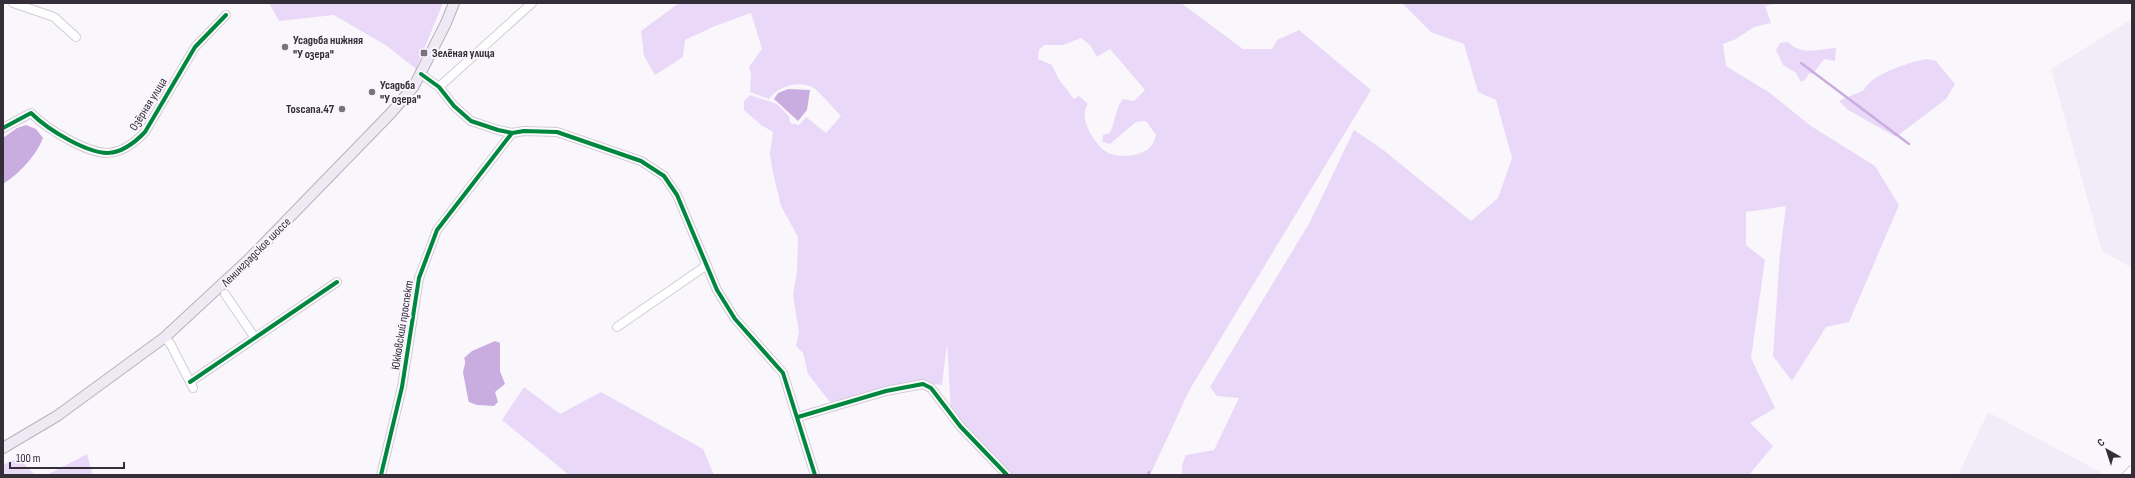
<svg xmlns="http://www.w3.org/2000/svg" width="2135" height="478" font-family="'Sofia Sans Condensed',sans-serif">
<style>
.built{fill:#f2ecf8}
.green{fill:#ead8f8;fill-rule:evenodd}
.water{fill:#caade0}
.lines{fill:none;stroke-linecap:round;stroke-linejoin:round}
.stream{stroke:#caade0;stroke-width:2.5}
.minor-casing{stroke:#d0cdd3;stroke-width:10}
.major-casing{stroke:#b9b0c0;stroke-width:12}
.minor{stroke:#fefeff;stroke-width:8}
.major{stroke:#eee9f2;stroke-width:10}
.cycleway-casing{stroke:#faf5fe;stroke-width:6}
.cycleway{stroke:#00873e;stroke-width:4}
.poi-dot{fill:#79747c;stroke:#faf5fe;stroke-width:1.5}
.labels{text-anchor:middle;stroke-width:4;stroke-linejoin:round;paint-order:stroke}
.poi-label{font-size:12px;font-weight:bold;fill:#332e37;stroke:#faf5fe;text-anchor:start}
.street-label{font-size:12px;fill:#332e37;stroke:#faf5fe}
</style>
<rect width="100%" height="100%" fill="#faf7fc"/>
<path class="built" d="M2132 19V268L2102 251 2051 69Z
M1988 412 2106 475H1958Z"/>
<path class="green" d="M269 3H443L416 69 387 46 334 15 279 21Z
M679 3H1181L1243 49H1272L1277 40 1299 30 1371 90 1190 389 1150 475H1010L951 413 947 343 942 385 915 382 834 407 808 374 803 353 796 346 799 333 793 295 797 271 798 237 781 206 773 173 770 154 773 132 761 125 744 110V101L750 95 777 104 789 116 790 123 799 125 806 117 826 133 841 116C835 110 818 90 812 87 798 80 777 87 769 99L750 92 751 75 749 67 762 49 751 13 715 26 685 40 683 57 655 75 644 56 641 31ZM1081 38 1090 45 1097 57 1110 49 1145 90 1134 101 1123 99C1116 107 1115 122 1110 133L1103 135 1102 142 1110 144 1136 122 1146 121 1156 135C1155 138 1154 143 1151 146 1143 157 1117 159 1105 151 1093 142 1078 117 1088 104L1079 96 1074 99 1058 78 1052 65 1038 59 1039 50 1044 45H1063Z
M1402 3H1777L1765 6 1771 23 1754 27 1736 39 1723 44 1726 66 1770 93 1811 126 1875 166 1899 205 1849 322 1826 327 1792 381 1773 356 1780 253 1786 206 1746 212V245L1765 260 1751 358 1775 408 1750 423 1773 446 1749 475H1182V465L1186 455 1214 450 1239 398 1217 396 1210 387 1310 222 1354 130 1382 149 1471 221 1498 198 1512 158 1496 100 1478 92 1464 44 1431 32Z
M1788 42C1802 56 1818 49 1836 48L1835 61 1824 59 1813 74 1809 73 1805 80 1801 82 1796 73 1783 65 1776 50 1780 43Z
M1927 59 1936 61 1955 84 1946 99 1896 137 1848 110 1839 101 1864 90C1871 74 1910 62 1927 59Z
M524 387 560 414 601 392 703 449 714 475H569L502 420Z
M87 454 93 475H47Z
M19 458 35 475H3V465Z"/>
<path class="water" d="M788 89 810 90 807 110 798 121 774 99 778 93Z
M26 125 36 129 43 138C36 156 19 174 3 184V138L17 128Z
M495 341 500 343V371L505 384 495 392 498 402 494 406 477 405 469 402C468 399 464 377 463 373 463 368 467 363 464 358L472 351Z"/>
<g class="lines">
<path class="stream" d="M1801 63 1909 144
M1148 475 1149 472"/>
<defs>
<path id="minor" d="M13 3 54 17 76 37
M421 74 439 87 454 106 471 121 498 130 512 133 524 131 557 132 641 161 664 176 677 195 717 290 735 319 783 373 815 475
M439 87 532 3
M3 128 31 113C43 125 54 132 69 140 101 157 118 160 145 132L195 47 226 15
M225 294 255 338
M617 327 707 265
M165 337 171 345 193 388
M190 382 337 282
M798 417 886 391 923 384 931 388 960 426 1007 475
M381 475 402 387 419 278 437 230 512 133
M2127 475 2132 470"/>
<path id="major" d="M3 448 57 416 165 337 247 261 391 113 414 86 446 23 454 3"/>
</defs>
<use href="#minor" class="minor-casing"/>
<use href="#major" class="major-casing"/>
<use href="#minor" class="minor"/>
<use href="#major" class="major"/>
<defs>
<path id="cycleway" d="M421 74 439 87 454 106 471 121 498 130 512 133 524 131 557 132 641 161 664 176 677 195 717 290 735 319 783 373 815 475
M3 128 31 113C43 125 54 132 69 140 101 157 118 160 145 132L195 47 226 15
M190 382 337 282
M798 417 886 391 923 384 931 388 960 426 1007 475
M381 475 402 387 419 278 437 230 512 133"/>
</defs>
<use href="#cycleway" class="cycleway-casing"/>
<use href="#cycleway" class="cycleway"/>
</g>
<g class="poi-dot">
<circle cx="285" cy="47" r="4"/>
<rect x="420" y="49" width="8" height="8" rx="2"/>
<circle cx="372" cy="92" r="4"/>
<circle cx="342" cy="109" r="4"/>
</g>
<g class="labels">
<g class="poi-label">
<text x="293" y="44">Усадьба нижняя<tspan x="293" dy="14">"У озера"</tspan></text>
<text x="432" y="57">Зелёная улица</text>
<text x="380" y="89">Усадьба<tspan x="380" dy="14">"У озера"</tspan></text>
<text x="334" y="113" text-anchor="end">Toscana.47</text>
</g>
<g class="street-label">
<text transform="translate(148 104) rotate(-58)" y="4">Озёрная улица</text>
<text transform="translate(256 252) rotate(-45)" y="4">Ленинградское шоссе</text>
<text transform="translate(402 325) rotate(-81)" y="4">Юкковский проспект</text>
</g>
</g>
<rect width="2135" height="478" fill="none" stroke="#332e37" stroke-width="8"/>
<g transform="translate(2107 450) rotate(321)" stroke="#faf5fe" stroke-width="3" paint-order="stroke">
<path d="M0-3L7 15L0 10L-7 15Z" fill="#332e37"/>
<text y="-6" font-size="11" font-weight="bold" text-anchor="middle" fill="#332e37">С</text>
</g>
<path d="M10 462v6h114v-6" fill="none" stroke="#332e37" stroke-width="2"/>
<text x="16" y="462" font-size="12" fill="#332e37" stroke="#faf5fe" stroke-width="3" paint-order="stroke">100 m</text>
</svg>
